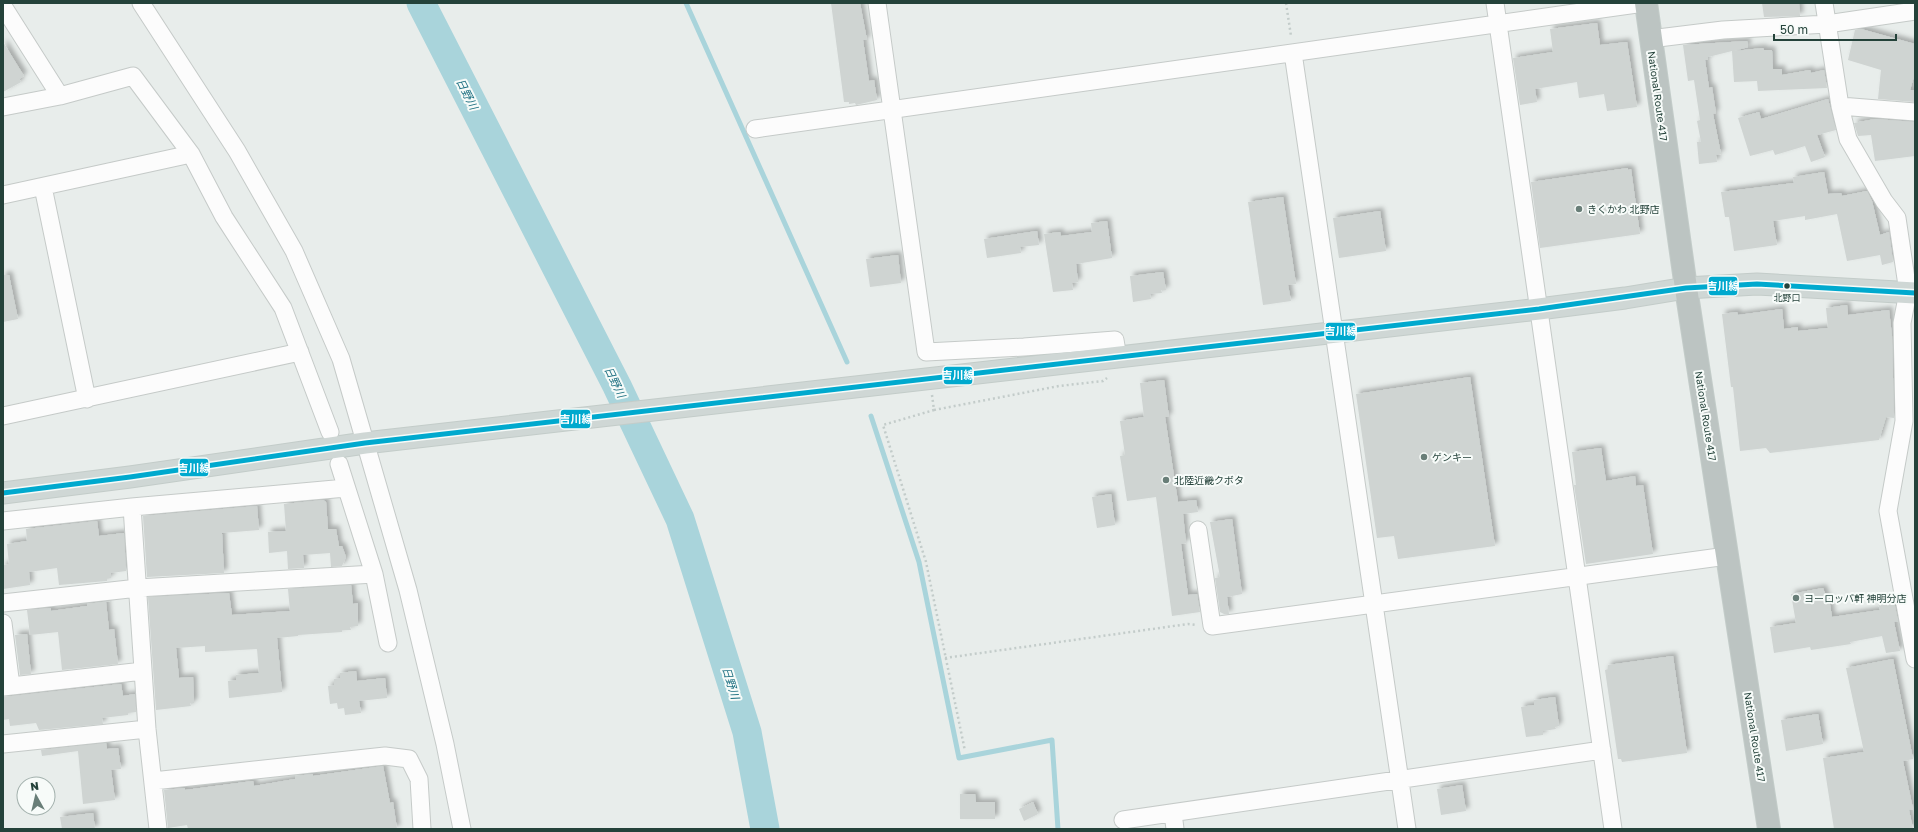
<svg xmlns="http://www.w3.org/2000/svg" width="1918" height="832" font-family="'Golos Text','Noto Sans JP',sans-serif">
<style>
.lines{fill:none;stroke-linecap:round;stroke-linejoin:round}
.stream{stroke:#a9d4db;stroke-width:5}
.river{stroke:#a9d4db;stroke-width:29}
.building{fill:#cfd4d2;filter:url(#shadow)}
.minor-casing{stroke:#c5cac8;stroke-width:19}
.major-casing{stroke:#c3ccc9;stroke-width:23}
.highway-casing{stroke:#c3ccc9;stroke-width:24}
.path{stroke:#c3ccca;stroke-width:2.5;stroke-dasharray:2 3;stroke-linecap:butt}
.minor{stroke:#fcfcfc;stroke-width:17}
.major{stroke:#cfd7d5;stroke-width:21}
.highway{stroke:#bcc4c2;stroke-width:22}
.bus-1-casing{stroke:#f7fbf9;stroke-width:8}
.bus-1{stroke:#00a9ce;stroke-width:5}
.poi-dot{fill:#697e78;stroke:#f7fbf9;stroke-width:1.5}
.bus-dot{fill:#24423a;stroke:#f7fbf9;stroke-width:1.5}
.labels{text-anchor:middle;stroke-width:4;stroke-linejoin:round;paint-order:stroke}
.bus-label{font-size:9px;fill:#24423a;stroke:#f7fbf9}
.street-label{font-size:10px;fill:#24423a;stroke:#f7fbf9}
.poi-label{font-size:10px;fill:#24423a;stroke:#f7fbf9;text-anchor:start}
.water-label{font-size:11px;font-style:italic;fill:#1c6f80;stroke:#f7fbf9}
.line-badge{stroke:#f7fbf9;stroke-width:1.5}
.badge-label{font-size:11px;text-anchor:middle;font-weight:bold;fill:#fff}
</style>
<defs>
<filter id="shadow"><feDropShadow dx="3.5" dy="-3.5" stdDeviation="2" flood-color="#0004"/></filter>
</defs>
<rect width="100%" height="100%" fill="#e8edeb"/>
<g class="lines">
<path class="stream" d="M686 3 847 362
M871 416 919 562 959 758 1052 740 1058 829"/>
<path class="river" d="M421 3 617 386 680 519 747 732 765 829"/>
</g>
<path class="building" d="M831 3H860L867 40H863L869 81 874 80 877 100 856 105 855 103 849 104V102H844Z
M1762 3H1799L1800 16 1764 17Z
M1597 23 1600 45 1627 42 1637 107 1607 111 1604 94 1579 98 1577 82 1535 89 1537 102 1520 105 1513 58 1553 52 1550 29Z
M1861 29 1915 44V73L1910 90H1915V102L1878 99 1881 70 1848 60 1855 30Z
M1747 41 1748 47 1734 51 1763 48 1764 50H1772L1773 69H1782V75L1810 70 1811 73 1824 70 1827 88 1758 91 1757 81 1734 82 1732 51 1708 57V60H1705L1709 88 1712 87 1716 113 1713 114 1721 154 1716 155 1717 162 1699 164 1697 142H1701L1697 121 1700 120 1694 80 1688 81 1683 45Z
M3 42 24 76 19 79 21 82 3 92Z
M1828 99 1836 130 1817 135 1825 157 1811 162 1805 146 1775 155 1773 150 1750 156 1738 118 1759 112 1761 119Z
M1875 119 1915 122V156L1875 161 1871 135 1858 136 1854 123Z
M1628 168V170L1631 169 1640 234 1540 248 1531 182Z
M1824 172 1828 194 1841 193 1842 196 1867 191 1872 201 1880 235 1889 232 1893 262 1882 265 1880 255 1847 261 1837 214 1805 220V216L1773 221 1777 245 1734 251 1729 217H1725L1721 192 1794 183 1793 177Z
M1283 197 1296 284 1288 285 1291 301 1263 305 1248 202Z
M1380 211 1386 251 1339 258 1333 218Z
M1107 221 1112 258 1076 264 1078 282 1072 283 1073 290 1053 292 1044 234 1060 232 1061 236 1092 232 1091 223Z
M1037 231 1039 245 1020 247 1021 253 987 258 984 239Z
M898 255 901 283 870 287 866 259Z
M1163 272 1166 290H1161L1162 293 1150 294 1151 299 1133 302 1130 276Z
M3 275H9L18 319 3 322Z
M1847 305 1848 315 1889 310 1892 336 1894 418 1886 417 1879 440 1770 453 1766 448 1740 451 1733 387H1731L1722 314 1737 312 1738 315 1782 309 1784 329 1798 327V331L1828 328 1826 308Z
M1470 377 1495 546 1398 559 1394 536 1377 538 1356 394Z
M1164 380 1169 417H1165L1178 502 1196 500 1198 512 1183 514 1186 543 1181 544 1188 595 1197 594 1200 612 1172 616 1156 497 1127 501 1120 456 1125 455 1120 421 1144 417 1140 383Z
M1601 448 1606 481 1635 476 1636 486 1643 485 1653 554 1586 564 1574 485H1576L1572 452Z
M1111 494 1115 525 1097 528 1092 497Z
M323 500 326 502 328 529H336L339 546H342L346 557 342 566 331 567 330 553 303 555 304 568 288 569 287 551 269 553 268 532 286 531 284 504Z
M257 506 259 530 222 533 224 573 147 577 143 516Z
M1232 519 1242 594 1227 597 1229 614H1224L1220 612 1215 578 1220 577 1210 522Z
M97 521 99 536 124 533 126 571 111 573V578H107V581L59 585 57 568 29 572 30 585 3 589V565L9 564 7 544 27 541 26 529Z
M351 585 353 604 358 603V626L350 627 351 630H342V632L298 635V636L277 638 282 692 229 698 228 681 236 680V675L259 673 257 649 205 652V646L176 648 179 678 193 677 194 703H190L191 706 156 710 148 597 229 593 232 615 290 611 288 589Z
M1823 588 1827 599 1829 598 1832 617 1880 610 1878 603 1894 601 1898 621 1894 622 1900 651 1886 653 1882 636 1850 642 1851 644 1811 650 1810 647 1774 653 1770 627 1796 623 1791 594Z
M110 601 106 602 109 630 114 629 118 664 62 670 58 632 30 635 27 610 51 608V611L87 606V604Z
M27 634 31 674 20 675 15 635Z
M1673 656 1687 753 1622 762 1621 759H1618L1605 670 1608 669V665Z
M1893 659 1913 759 1903 761 1913 809 1909 810 1913 829H1834L1823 758 1864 752 1846 668Z
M356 671 357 681 385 678 387 698 359 701 361 713 345 715 344 708 338 709 337 703 330 704 328 686 334 685V679L340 678V673Z
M121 684 123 696 135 694 136 712 128 713V715L102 718 103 724 39 730 36 723 10 726 9 719 3 720V697Z
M1555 697 1559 726 1555 727 1556 729 1543 731V735L1526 737 1521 707 1534 705V700Z
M1818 714 1823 744 1786 751 1781 720Z
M106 743 107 749 118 748 121 769 111 770 115 800 83 804 78 751 42 756 41 750Z
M383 766 390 803 393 802 397 829H188L187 825 168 828 164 790 185 788V790L253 781 254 786 295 779V776L313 774V776Z
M1462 785 1466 811 1441 815 1437 789Z
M960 794H975L976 802H995V819H960Z
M1033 802 1038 814 1024 821 1019 809Z
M93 813 95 829H62L60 817Z"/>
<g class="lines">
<defs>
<path id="minor" d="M141 3 237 151 294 251 341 359 408 590 445 744 462 829
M877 3 926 352 1024 347 1115 340 1118 358
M1495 3 1613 829
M1824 3 1840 106 1915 112
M3 6 60 96
M1650 39 1723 30 1827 24 1915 11
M1293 53 1407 829
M1840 106 1848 139 1884 201 1897 218 1908 292 1902 323 1904 421 1888 511 1915 659
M3 107 60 96 133 76 191 154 224 217 283 308 330 432
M755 129 1644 3
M43 187 87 399
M3 195 191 154
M3 416 300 352
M339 464 374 574 388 643
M132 507 147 729 158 829
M3 521 132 507 346 488
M1198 530 1212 626 1727 556
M3 603 138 588 374 574
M3 623 11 686
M3 687 143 671
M3 744 147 729
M153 781 385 756 409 759 419 779 422 829
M1173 813 1175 829
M1123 820 1602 750"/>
<path id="major" d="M3 493 130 477 365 443 1539 309 1625 298 1686 288 1757 284 1915 293"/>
<path id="highway" d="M1646 3 1686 288 1769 829"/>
</defs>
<use href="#minor" class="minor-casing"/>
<use href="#major" class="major-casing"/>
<use href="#highway" class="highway-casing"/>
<path class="path" d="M1286 3 1291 36
M932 395 934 410 883 425 926 562 965 751
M934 410 1059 386 1103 381 1107 378
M945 658 1188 624 1196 625"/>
<use href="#minor" class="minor"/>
<use href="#major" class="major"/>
<use href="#highway" class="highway"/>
<defs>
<path id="bus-1" d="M3 493 130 477 365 443 1539 309 1686 288 1757 284 1915 293"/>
</defs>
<use href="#bus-1" class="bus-1-casing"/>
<use href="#bus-1" class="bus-1"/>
</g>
<g class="poi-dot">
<circle cx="1579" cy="209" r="4"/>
<circle cx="1424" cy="457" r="4"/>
<circle cx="1166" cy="480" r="4"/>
<circle cx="1796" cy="598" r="4"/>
</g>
<circle class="bus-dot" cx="1787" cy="286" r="3.5"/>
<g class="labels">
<g class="bus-label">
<text x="1787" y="301">北野口</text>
</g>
<g class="street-label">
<text transform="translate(1658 96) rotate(82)" y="4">National Route 417</text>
<text transform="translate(1706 416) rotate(81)" y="4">National Route 417</text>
<text transform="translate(1755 737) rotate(81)" y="4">National Route 417</text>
</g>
<g class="poi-label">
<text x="1587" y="213">きくかわ 北野店</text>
<text x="1432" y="461">ゲンキー</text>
<text x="1174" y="484">北陸近畿クボタ</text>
<text x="1804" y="602">ヨーロッパ軒 神明分店</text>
</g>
<g class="water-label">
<text transform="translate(467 94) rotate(63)" y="4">日野川</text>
<text transform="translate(615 382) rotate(64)" y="4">日野川</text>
<text transform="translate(731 683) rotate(73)" y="4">日野川</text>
</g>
</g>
<g class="line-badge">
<rect x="1708" y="276" width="30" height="20" rx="4" fill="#00a9ce"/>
<rect x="1325" y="322" width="31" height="19" rx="4" fill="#00a9ce"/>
<rect x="943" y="366" width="30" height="19" rx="4" fill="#00a9ce"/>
<rect x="560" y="409" width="31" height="20" rx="4" fill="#00a9ce"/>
<rect x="179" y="458" width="30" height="19" rx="4" fill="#00a9ce"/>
</g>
<g class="badge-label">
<text x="1723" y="290">吉川線</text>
<text x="1341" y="335">吉川線</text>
<text x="958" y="379">吉川線</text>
<text x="576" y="423">吉川線</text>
<text x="194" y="472">吉川線</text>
</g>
<rect width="1918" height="832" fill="none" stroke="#24423a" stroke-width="8"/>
<g transform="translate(36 796) rotate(352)"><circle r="19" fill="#f7fbf9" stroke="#a3b1ad"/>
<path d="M0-3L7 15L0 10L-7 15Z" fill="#697e78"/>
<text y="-6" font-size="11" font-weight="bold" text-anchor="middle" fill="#24423a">N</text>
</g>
<path d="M1774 34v6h122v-6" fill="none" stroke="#24423a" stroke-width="2"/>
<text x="1780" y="34" font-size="12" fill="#24423a" stroke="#f7fbf9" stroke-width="3" paint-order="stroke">50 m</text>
</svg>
